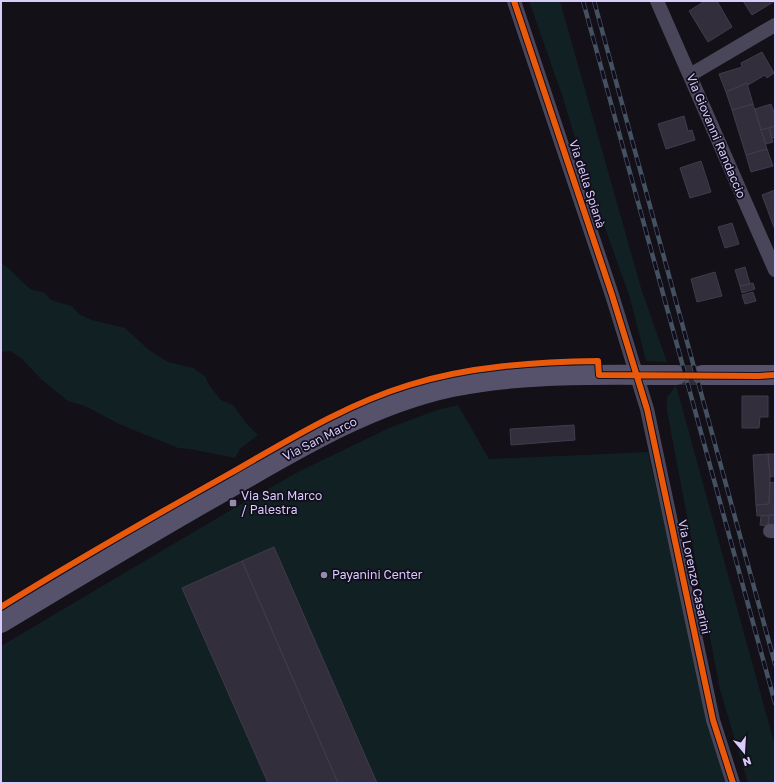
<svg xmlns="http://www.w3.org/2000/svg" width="776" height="784" font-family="'Golos Text',sans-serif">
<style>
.green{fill:#112023}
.building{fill:#322e3b;stroke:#413b4c}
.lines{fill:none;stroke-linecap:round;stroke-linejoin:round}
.secondary-tunnel{stroke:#312c3a;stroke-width:20;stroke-dasharray:20 10;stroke-linecap:butt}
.minor{stroke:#494659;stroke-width:14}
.secondary{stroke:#57526b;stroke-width:20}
.rail-casing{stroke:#435161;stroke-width:4.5}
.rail{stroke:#120d1c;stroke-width:3;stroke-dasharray:9;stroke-linecap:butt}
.cycleway-casing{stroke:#120d1c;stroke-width:8}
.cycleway{stroke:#e8590c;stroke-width:6}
.poi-dot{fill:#938aac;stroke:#120d1c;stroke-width:1.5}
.labels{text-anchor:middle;stroke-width:3.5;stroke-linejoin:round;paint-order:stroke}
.street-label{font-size:12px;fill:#d8ccfb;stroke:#120d1c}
.poi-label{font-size:12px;fill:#d8ccfb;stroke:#120d1c;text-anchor:start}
</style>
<rect width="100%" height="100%" fill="#131018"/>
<path class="green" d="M529 1H560L641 288 667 362 646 361 630 298 588 180 562 95Z
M1 263 6 266 30 289 45 293 51 300 72 306 79 314 92 320 125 328 149 350 168 362 193 368 205 376 209 385 221 400 233 405 246 423 258 435 240 449 235 458 190 449 178 448 119 424 85 406 68 401 42 380 21 358 10 351 1 352Z
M676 385 775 746V783H748L720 690 667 411V397Z
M458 405 489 459 648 452 709 720 725 783H1V646L241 504 300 471 389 428 437 410Z"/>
<path class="building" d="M705 1H717L732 27 708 42 689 11Z
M743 1H775L752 15Z
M762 52 774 73 767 78 765 75 748 85 747 83 726 92 719 74 742 67 741 63Z
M747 83 753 104 732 110 726 92Z
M753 104 767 149 746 155 732 110Z
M771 104 775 115V126L761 130 755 109Z
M684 116 688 131 692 130 695 140 666 149 658 124Z
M775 126V137L772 138 769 128Z
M769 128 773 142 766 144 761 130Z
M767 149 773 166 751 172 746 155Z
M701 161 711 192 690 198 680 168Z
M775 190V230L762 195Z
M732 223 739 244 725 248 718 227Z
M745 267 750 284 740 286 735 270Z
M715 272 722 296 697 302 691 279Z
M753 283 755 289 742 293 740 286Z
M753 292 756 301 745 304 742 295Z
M742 396H768V417H760L759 428H742Z
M574 425 575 440 511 445 510 429Z
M768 454H775V476L770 477Z
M768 454 770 477 769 504 756 505 753 455Z
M770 482 775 483V515L757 516 756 505 769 504Z
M769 515 768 526 760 525 761 516Z
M769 515H775V527L768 526Z
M274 547 377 783H338L242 561Z
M242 561 338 783H268L182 588Z"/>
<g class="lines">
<path class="secondary-tunnel" d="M677 375H702"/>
<path class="minor" d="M514 1 612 295 647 409 713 720 733 783
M657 1 775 270
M690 75 775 25
M770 531H775"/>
<path class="secondary" d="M702 375H775
M1 623C74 579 147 535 221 493 294 451 368 405 452 387 526 372 602 375 677 375"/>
<defs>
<path id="rail" d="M583 1 775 703
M594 1 775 664"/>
</defs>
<use href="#rail" class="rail-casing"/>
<use href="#rail" class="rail"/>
<defs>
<path id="cycleway" d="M514 1 612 295 647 409 713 720 733 783
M1 607C75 561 152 517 229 474 287 441 344 405 409 385 470 366 535 362 598 361L599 375 759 376 775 375"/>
</defs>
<use href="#cycleway" class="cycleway-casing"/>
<use href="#cycleway" class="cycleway"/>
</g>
<g class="poi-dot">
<rect x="229" y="499" width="8" height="8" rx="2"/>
<circle cx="324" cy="575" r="4"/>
</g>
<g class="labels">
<g class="street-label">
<text transform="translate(716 136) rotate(67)" y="4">Via Giovanni Randaccio</text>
<text transform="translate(587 184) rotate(72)" y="4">Via della Spianà</text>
<text transform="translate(320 439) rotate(-27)" y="4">Via San Marco</text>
<text transform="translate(694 577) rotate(78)" y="4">Via Lorenzo Casarini</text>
</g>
<g class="poi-label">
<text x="241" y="500">Via San Marco<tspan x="241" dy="14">/ Palestra</tspan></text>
<text x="332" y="579">Payanini Center</text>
</g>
</g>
<rect width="776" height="784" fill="none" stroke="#d8ccfb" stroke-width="4"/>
<g transform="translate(744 752) rotate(162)" stroke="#120d1c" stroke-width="3" paint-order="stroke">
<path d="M0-3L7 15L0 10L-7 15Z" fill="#d8ccfb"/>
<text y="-6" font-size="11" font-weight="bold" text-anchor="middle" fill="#d8ccfb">N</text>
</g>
</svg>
